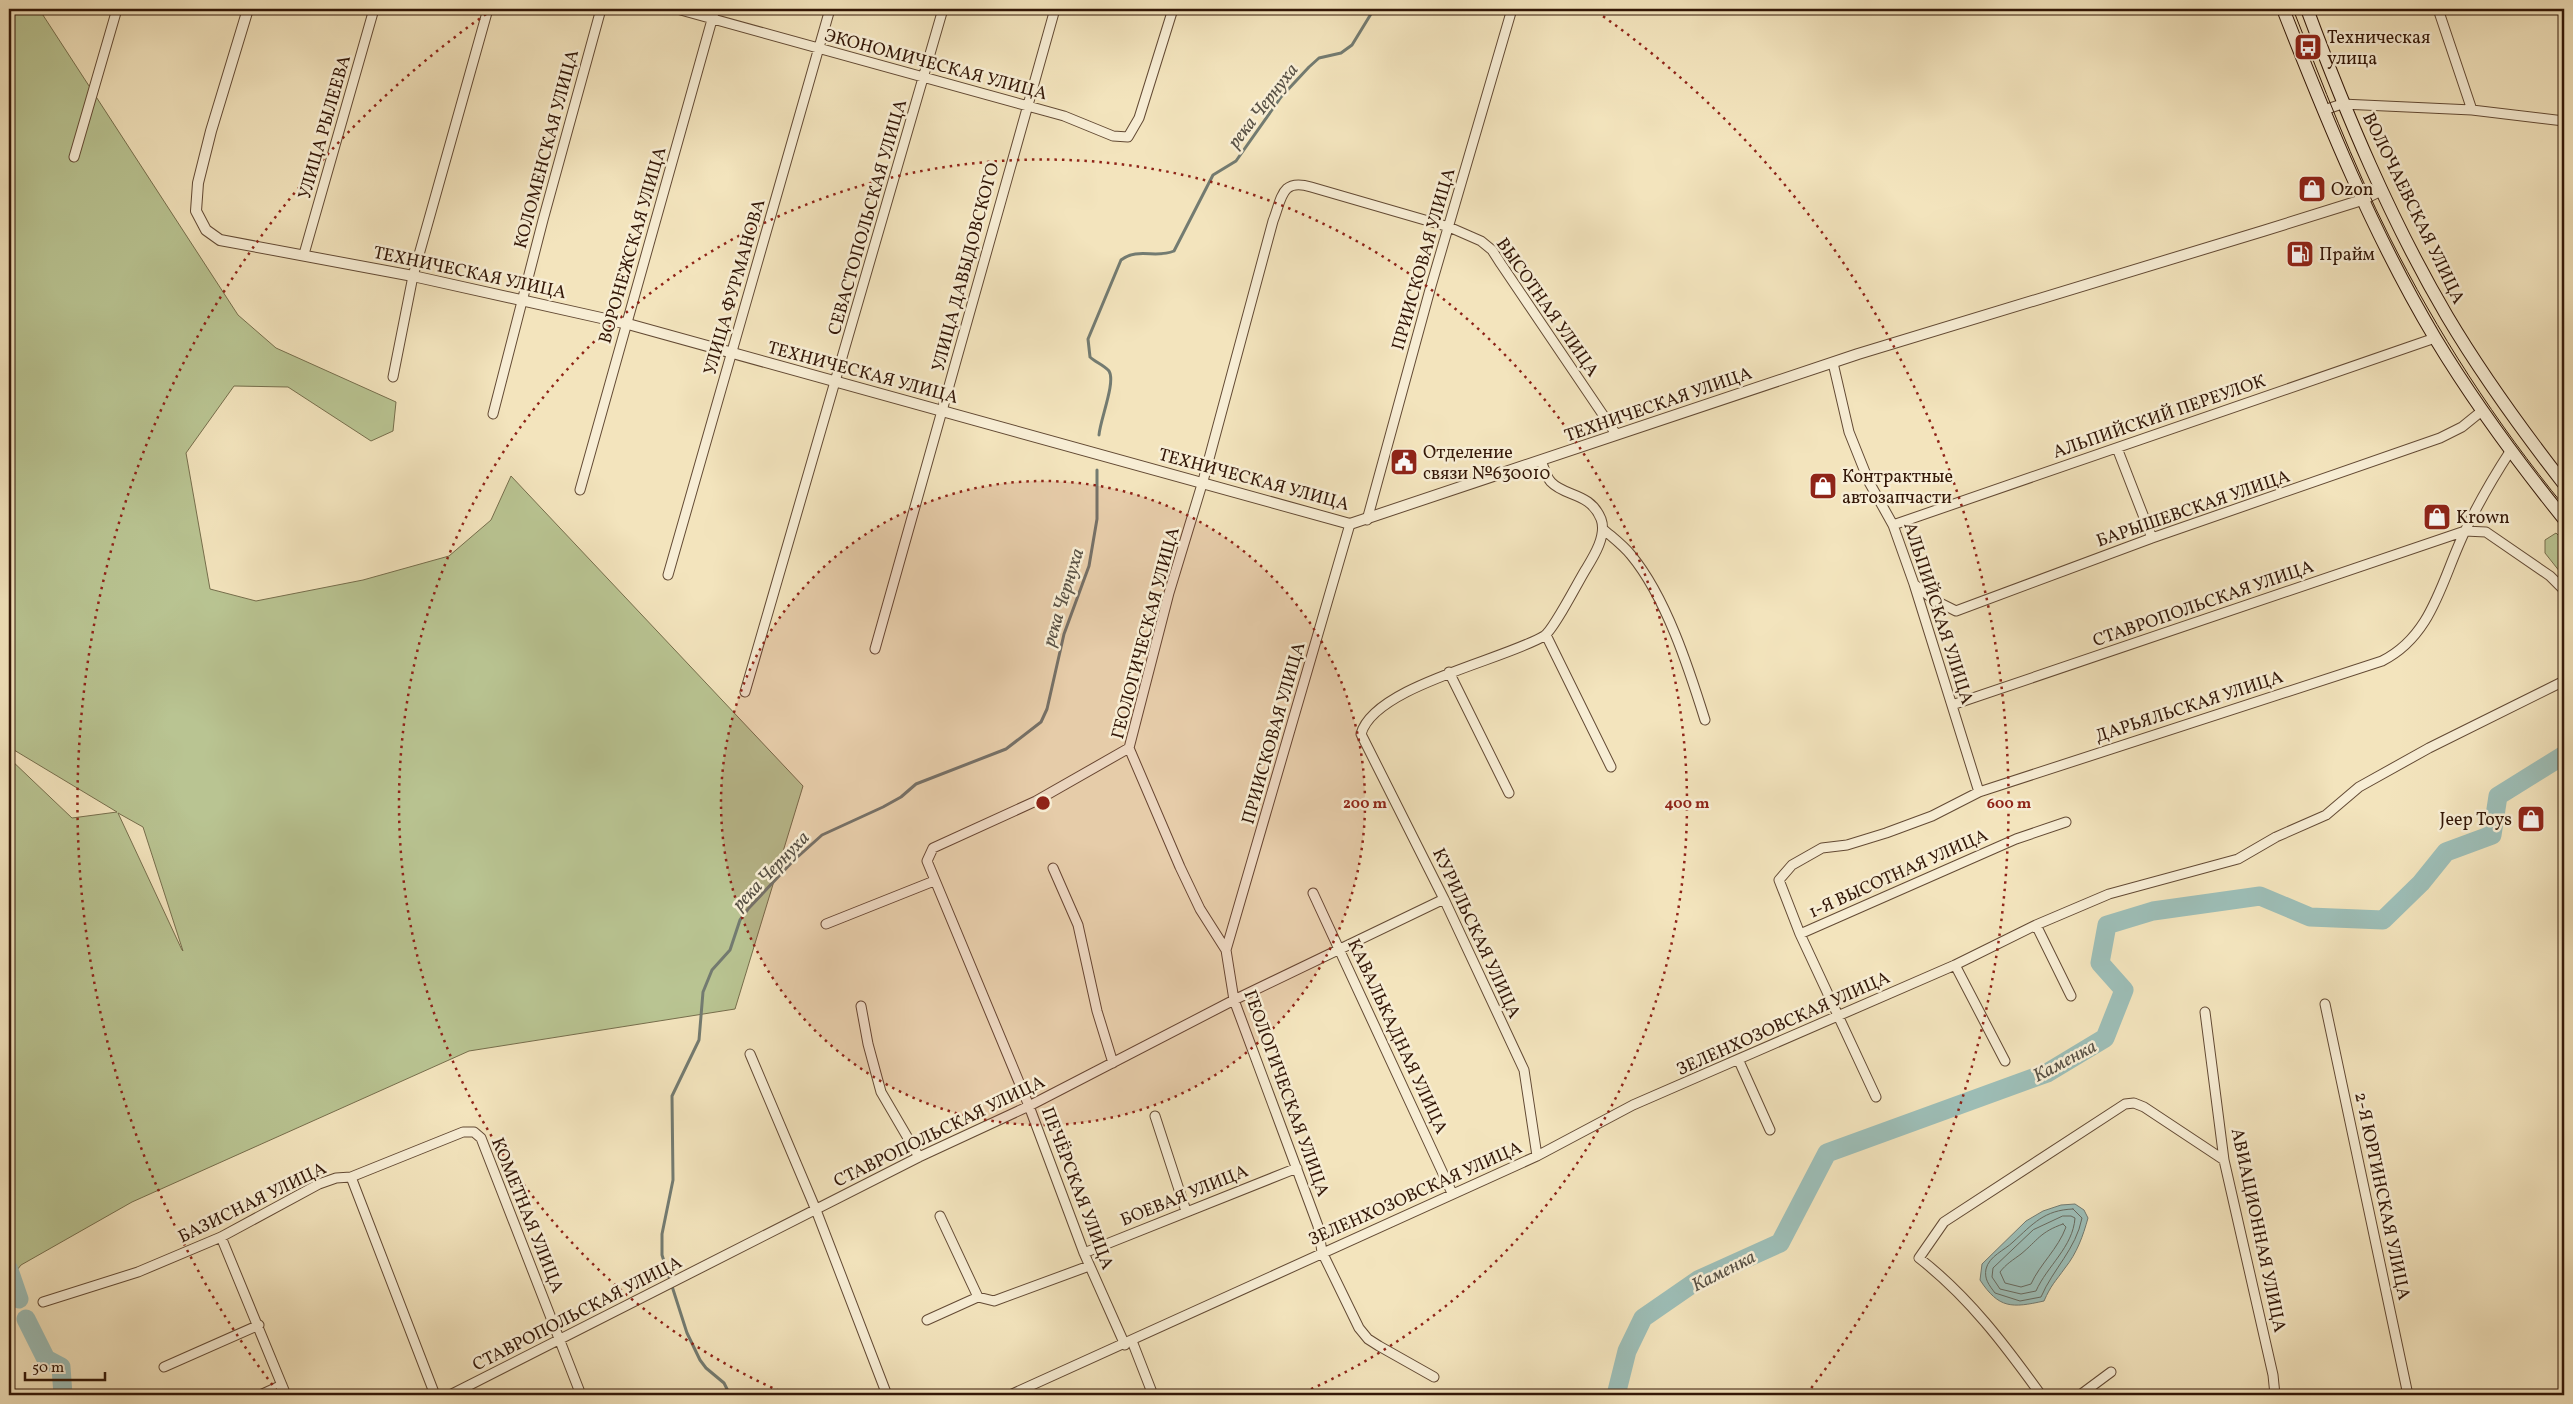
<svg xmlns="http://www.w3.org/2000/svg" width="2573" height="1404" font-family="Vollkorn,serif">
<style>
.green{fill:#b9c492;stroke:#766e4c;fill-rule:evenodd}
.water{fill:#9dbeb7;stroke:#737b71}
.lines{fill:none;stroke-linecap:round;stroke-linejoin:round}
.shore{stroke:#686a5f;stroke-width:1}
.stream{stroke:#737b71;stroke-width:3}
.river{stroke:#9dbeb7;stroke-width:19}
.minor-casing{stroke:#634a34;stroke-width:11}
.tertiary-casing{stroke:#634a34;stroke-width:12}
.secondary-casing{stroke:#331707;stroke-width:14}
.minor{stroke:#f7edd4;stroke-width:9}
.tertiary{stroke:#f7edd4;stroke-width:10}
.secondary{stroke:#f7edd4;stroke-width:12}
.tram{stroke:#331707;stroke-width:1}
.ring{fill:none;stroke:#8f2418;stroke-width:2.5;stroke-dasharray:2.5 5}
.labels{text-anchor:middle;stroke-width:5;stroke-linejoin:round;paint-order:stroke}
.poi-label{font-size:18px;fill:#331707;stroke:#f7edd4;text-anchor:start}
.street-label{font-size:18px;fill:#331707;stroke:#f7edd4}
.water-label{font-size:19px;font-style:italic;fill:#585145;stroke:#f7edd4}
.centre{fill:#8f2418;stroke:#f7edd4;stroke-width:2.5}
.ring-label{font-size:15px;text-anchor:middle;font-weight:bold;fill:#8f2418;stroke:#f7edd4;stroke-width:5;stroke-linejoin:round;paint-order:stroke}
</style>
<rect width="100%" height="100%" fill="#f3e4bd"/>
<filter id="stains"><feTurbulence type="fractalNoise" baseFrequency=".004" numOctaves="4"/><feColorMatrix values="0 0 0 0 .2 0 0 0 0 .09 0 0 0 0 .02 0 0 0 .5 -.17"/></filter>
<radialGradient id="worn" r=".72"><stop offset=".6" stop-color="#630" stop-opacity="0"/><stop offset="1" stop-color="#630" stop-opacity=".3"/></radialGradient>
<path class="green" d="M9 9H39L238 315 276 348 396 402 393 431 371 441 288 387 234 386 186 453 210 589 256 601 363 580 449 556 491 520 511 476 803 786 735 1009 469 1051 132 1202 21 1265 9 1280V758L72 818 117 812 9 747ZM118 813 143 827 183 951 182 950Z
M2556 533 2564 541V577L2545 553V540Z"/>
<path class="water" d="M2075 1204 2084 1210 2088 1218C2083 1236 2077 1253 2065 1268 2055 1282 2051 1285 2044 1301 2012 1308 1999 1309 1980 1280L1982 1264 2026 1221 2043 1211 2061 1205Z"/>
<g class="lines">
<path class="shore" d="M2073 1209 2082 1218C2076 1249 2053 1269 2041 1297L2020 1301 1995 1293C1989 1285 1984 1279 1986 1269 1989 1256 2005 1250 2013 1242 2033 1224 2044 1210 2073 1209Z
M2063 1216H2071L2075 1218C2073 1247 2047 1266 2036 1291L2021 1294 2000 1289 1992 1277 1993 1268 2033 1230Z
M2063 1224 2066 1227C2058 1249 2040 1264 2031 1284L2021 1287 2005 1283 2000 1272C2006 1264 2013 1260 2021 1254 2038 1240 2040 1232 2063 1224Z"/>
<path class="stream" d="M1099 435C1100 420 1116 382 1109 371 1104 365 1095 362 1090 357L1088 339 1121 260C1138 247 1156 259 1174 251L1213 175 1236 161 1281 97 1309 67 1319 58 1341 53 1352 45 1374 9
M730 1395 724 1383 706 1368 700 1360 687 1333 662 1255V1234L673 1180 672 1096 699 1040 703 992 712 970 730 950 740 920 748 909 793 861 822 835 883 807 901 797 916 784 1006 749 1041 722 1047 709 1064 634 1089 566 1097 519V470"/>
<path class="river" d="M9 1270 19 1299
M26 1319 46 1359 61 1367 63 1395
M1616 1395 1627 1351 1643 1318 1698 1280 1780 1243 1827 1153 2047 1073 2105 1038 2124 990 2100 963 2107 925 2153 911 2260 896 2310 917 2383 920 2421 883 2446 852 2492 835 2498 796 2564 755"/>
<defs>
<path id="minor" d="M677 9 1064 116 1113 136 1128 137 1139 118 1173 9
M2438 9 2472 110
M2324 110 2342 104 2472 110 2564 121
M74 157 117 9
M304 254 374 9
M1833 363 1849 432 1869 482 1893 525 1914 584 1979 792
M393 377 413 276 488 9
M493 414 543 220 601 9
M2117 448 2152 538
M580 490 715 9
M1367 520 1431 286 1512 9
M1893 525 2435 338
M1603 529C1612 537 1623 545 1631 555 1666 597 1689 669 1705 720
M668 575 830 9
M1914 584 1934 600 1956 611 2152 538 2440 438 2462 427 2483 410
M1546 635 1611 767
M875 649 1055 9
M1449 672 1509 793
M745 692 943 9
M1952 705 2465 531 2486 532 2550 576 2564 590
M1053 868 1078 925 1097 1011 1113 1063
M1313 893 1452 1193
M826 924 934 881
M2036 925 2071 996
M1800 934 2016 839 2066 822
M1226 950 1350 524
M1955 965 2005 1061
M2325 1004 2408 1395
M861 1006 868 1044 881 1092 919 1157
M2205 1012 2224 1160 2273 1375 2275 1395
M750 1054 816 1210 887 1395
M1739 1061 1770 1130
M1876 1097 1800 934 1779 880 1792 865 1822 848 1847 845 1886 833 1932 816 1979 792 2382 661C2434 635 2442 577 2466 529 2479 502 2494 476 2511 450
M1155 1116 1186 1211
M1537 1156 1524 1070 1444 899 1361 734C1374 686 1504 660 1544 636 1553 631 1579 580 1586 569 1594 556 1607 535 1601 519 1590 492 1565 497 1551 482 1546 477 1544 467 1541 461
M351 1177 435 1395
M940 1216 978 1297
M221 1237 286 1395
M1084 1253 1297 1168
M43 1302 138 1272 221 1237 319 1184 336 1178 351 1177 463 1132H474L481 1138 581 1395
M927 1320 978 1297 994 1301 1089 1266
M1132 1341 1153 1395
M1125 1345 1084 1253 1029 1106 927 861 933 848 1036 801 1129 748
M164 1367 259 1325
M1434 1377 1379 1346 1368 1339 1359 1328 1322 1252 1318 1226 1234 1000 1226 950 1200 909 1180 867 1129 748 1169 593 1203 481 1273 221C1282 198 1281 178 1311 187L1449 227 1481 241 1492 250 1501 264 1616 434
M260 1395 282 1385
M450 1395 919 1157 1029 1106 1234 1000 1444 899
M1010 1395 1537 1156 1633 1105 1955 965 2036 925 2109 894 2238 859 2276 837 2326 815 2359 787 2429 748 2564 681
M2041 1395C2005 1345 1969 1297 1919 1258L1944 1222 2125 1104 2134 1103 2144 1107 2224 1160
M2080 1395 2111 1372"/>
<path id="tertiary" d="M248 9 211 131 198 183 196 211 206 230 220 240 413 276 628 324 1350 524 1858 354 2263 231 2362 200 2382 190"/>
<path id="secondary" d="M2283 9C2327 121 2373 234 2435 338 2473 401 2518 462 2564 519
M2307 9C2346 114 2390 219 2447 316 2482 375 2522 430 2564 484"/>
</defs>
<use href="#minor" class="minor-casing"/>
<use href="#tertiary" class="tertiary-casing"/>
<use href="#secondary" class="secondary-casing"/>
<use href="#minor" class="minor"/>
<use href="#tertiary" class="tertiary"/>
<use href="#secondary" class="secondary"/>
<path class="tram" d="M2293 9C2323 85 2352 162 2389 236 2437 332 2496 423 2564 506"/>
</g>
<circle cx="1043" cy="803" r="322" fill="#8f2418" fill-opacity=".12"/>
<g class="ring">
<circle cx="1043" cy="803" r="322"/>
<path d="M786 1394A644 644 0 1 1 1300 1394"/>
<path d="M277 1391A966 966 0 0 1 489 12M1597 12A966 966 0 0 1 1809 1391"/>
</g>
<defs>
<symbol id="bus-square" viewBox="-11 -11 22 22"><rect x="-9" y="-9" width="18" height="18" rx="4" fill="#8f2418" stroke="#f7edd4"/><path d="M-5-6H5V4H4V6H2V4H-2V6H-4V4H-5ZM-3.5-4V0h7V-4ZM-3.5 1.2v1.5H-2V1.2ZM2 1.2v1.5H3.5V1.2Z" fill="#fff"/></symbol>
<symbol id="shop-square" viewBox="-11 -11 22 22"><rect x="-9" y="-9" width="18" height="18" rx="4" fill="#8f2418" stroke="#f7edd4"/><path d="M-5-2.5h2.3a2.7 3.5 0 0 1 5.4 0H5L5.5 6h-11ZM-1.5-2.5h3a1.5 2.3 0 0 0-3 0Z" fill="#fff"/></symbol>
<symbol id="fuel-square" viewBox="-11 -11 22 22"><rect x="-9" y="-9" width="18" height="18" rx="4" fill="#8f2418" stroke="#f7edd4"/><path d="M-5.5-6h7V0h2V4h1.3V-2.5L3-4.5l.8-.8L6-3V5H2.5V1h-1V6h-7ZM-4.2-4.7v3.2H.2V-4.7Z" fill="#fff"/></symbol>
<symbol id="civic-square" viewBox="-11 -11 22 22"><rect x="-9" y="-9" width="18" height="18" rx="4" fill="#8f2418" stroke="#f7edd4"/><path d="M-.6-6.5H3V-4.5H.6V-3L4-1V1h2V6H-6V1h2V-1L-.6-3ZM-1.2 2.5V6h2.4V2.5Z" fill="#fff"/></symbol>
</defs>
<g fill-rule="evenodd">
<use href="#bus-square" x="2292" y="31" width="32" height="32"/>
<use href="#shop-square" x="2296" y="173" width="32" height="32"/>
<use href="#fuel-square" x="2284" y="238" width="32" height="32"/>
<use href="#civic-square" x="1388" y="446" width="32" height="32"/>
<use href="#shop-square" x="1807" y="470" width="32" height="32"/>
<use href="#shop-square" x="2421" y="501" width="32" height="32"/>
<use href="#shop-square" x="2515" y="803" width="32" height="32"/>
</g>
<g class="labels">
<g class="poi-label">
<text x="2327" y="43">Техническая<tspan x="2327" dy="21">улица</tspan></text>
<text x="2331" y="195">Ozon</text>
<text x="2319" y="260">Прайм</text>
<text x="1423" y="458">Отделение<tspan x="1423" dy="21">связи №630010</tspan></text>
<text x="1842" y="482">Контрактные<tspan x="1842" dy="21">автозапчасти</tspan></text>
<text x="2456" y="523">Krown</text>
<text x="2512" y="825" text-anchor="end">Jeep Toys</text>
</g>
<g class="street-label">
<text transform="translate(936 64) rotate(15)" y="6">ЭКОНОМИЧЕСКАЯ УЛИЦА</text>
<text transform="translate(324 127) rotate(-74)" y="6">УЛИЦА РЫЛЕЕВА</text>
<text transform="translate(546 149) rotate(-75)" y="6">КОЛОМЕНСКАЯ УЛИЦА</text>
<text transform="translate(2414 208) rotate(64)" y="6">ВОЛОЧАЕВСКАЯ УЛИЦА</text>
<text transform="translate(867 217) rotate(-74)" y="6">СЕВАСТОПОЛЬСКАЯ УЛИЦА</text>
<text transform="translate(632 245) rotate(-74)" y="6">ВОРОНЕЖСКАЯ УЛИЦА</text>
<text transform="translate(1423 259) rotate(-74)" y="6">ПРИИСКОВАЯ УЛИЦА</text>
<text transform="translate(965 267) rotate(-75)" y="6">УЛИЦА ДАВЫДОВСКОГО</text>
<text transform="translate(470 272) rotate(12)" y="6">ТЕХНИЧЕСКАЯ УЛИЦА</text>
<text transform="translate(734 287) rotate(-74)" y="6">УЛИЦА ФУРМАНОВА</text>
<text transform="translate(1548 307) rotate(55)" y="6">ВЫСОТНАЯ УЛИЦА</text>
<text transform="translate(863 372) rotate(15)" y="6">ТЕХНИЧЕСКАЯ УЛИЦА</text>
<text transform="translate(1658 404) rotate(-19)" y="6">ТЕХНИЧЕСКАЯ УЛИЦА</text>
<text transform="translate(2159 416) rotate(-19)" y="6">АЛЬПИЙСКИЙ ПЕРЕУЛОК</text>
<text transform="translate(1254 479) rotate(15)" y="6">ТЕХНИЧЕСКАЯ УЛИЦА</text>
<text transform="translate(2193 508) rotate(-19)" y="6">БАРЫШЕВСКАЯ УЛИЦА</text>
<text transform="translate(2203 603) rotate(-19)" y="6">СТАВРОПОЛЬСКАЯ УЛИЦА</text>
<text transform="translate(1939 613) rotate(72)" y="6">АЛЬПИЙСКАЯ УЛИЦА</text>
<text transform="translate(1145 633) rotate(-75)" y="6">ГЕОЛОГИЧЕСКАЯ УЛИЦА</text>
<text transform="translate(2189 706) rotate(-18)" y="6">ДАРЬЯЛЬСКАЯ УЛИЦА</text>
<text transform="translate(1273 733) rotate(-74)" y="6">ПРИИСКОВАЯ УЛИЦА</text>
<text transform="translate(1898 873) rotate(-24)" y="6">1-Я ВЫСОТНАЯ УЛИЦА</text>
<text transform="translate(1477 933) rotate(65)" y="6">КУРИЛЬСКАЯ УЛИЦА</text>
<text transform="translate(1783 1023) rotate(-24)" y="6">ЗЕЛЕНХОЗОВСКАЯ УЛИЦА</text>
<text transform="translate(1398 1036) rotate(65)" y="6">КАВАЛЬКАДНАЯ УЛИЦА</text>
<text transform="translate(1287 1093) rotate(70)" y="6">ГЕОЛОГИЧЕСКАЯ УЛИЦА</text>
<text transform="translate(939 1131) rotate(-26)" y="6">СТАВРОПОЛЬСКАЯ УЛИЦА</text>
<text transform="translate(1078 1188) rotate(69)" y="6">ПЕЧЁРСКАЯ УЛИЦА</text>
<text transform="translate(1415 1193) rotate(-24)" y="6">ЗЕЛЕНХОЗОВСКАЯ УЛИЦА</text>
<text transform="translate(1184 1195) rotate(-22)" y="6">БОЕВАЯ УЛИЦА</text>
<text transform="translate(2383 1196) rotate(78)" y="6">2-Я ЮРГИНСКАЯ УЛИЦА</text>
<text transform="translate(252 1202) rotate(-26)" y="6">БАЗИСНАЯ УЛИЦА</text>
<text transform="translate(528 1215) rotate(68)" y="6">КОМЕТНАЯ УЛИЦА</text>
<text transform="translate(2259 1230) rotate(78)" y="6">АВИАЦИОННАЯ УЛИЦА</text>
<text transform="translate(577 1313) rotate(-27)" y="6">СТАВРОПОЛЬСКАЯ УЛИЦА</text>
</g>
<g class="water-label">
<text transform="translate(1262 105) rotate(-52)" y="7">река Чернуха</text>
<text transform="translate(1062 597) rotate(-73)" y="7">река Чернуха</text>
<text transform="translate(770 870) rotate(-46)" y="7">река Чернуха</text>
<text transform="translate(2064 1060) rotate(-28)" y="7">Каменка</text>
<text transform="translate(1723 1270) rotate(-27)" y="7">Каменка</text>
</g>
</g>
<circle cx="1043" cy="803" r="8" class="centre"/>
<g class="ring-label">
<text x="1365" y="808">200 m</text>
<text x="1687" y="808">400 m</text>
<text x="2009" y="808">600 m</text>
</g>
<rect width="2573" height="1404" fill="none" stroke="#f3e4bd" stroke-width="30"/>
<rect x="10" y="10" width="2553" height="1384" fill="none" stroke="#331707" stroke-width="2.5"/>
<rect x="15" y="15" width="2543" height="1374" fill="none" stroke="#331707"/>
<path d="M25 1372v8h80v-8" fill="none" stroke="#331707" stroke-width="2.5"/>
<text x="32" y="1372" font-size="15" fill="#331707" stroke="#f7edd4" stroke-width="4" paint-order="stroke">50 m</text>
<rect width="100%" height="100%" filter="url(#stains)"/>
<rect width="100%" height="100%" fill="url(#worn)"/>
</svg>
